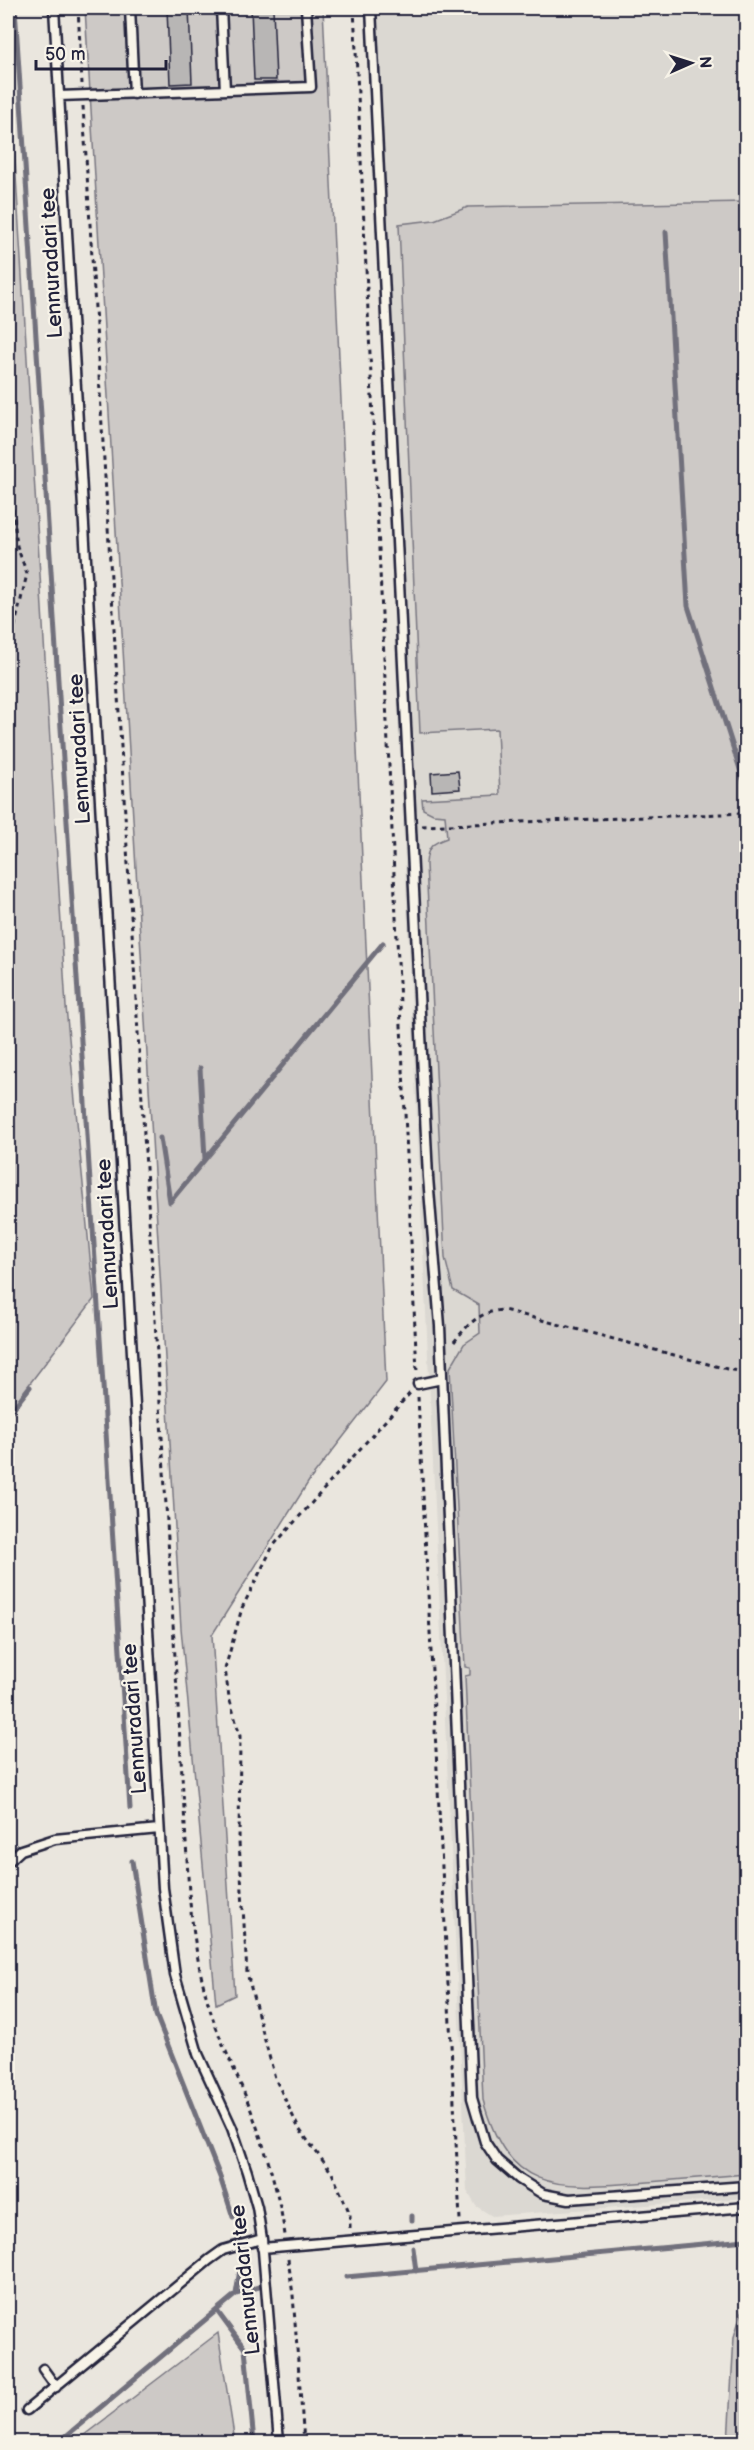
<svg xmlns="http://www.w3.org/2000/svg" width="754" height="2450" font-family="'Balsamiq Sans',sans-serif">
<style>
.built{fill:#dbd8d2}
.green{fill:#cdc9c6;stroke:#787680;stroke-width:1.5}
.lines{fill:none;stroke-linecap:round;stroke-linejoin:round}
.stream{stroke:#716f7b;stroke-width:5}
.building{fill:#b8b6b5;stroke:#22223b;stroke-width:1.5}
.lane-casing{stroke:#22223b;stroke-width:13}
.path{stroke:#22223b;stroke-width:3;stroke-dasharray:4.5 4.5;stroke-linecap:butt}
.lane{stroke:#f7f3e8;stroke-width:8}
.labels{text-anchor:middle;stroke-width:4.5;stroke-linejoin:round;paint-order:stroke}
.street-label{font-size:21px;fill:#22223b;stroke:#f7f3e8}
</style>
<rect width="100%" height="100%" fill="#eae6de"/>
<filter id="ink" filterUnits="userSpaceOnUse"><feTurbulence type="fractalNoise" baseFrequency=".0167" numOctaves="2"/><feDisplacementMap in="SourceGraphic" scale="12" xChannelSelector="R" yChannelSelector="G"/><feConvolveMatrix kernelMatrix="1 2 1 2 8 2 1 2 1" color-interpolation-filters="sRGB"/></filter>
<g filter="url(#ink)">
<path class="built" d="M365 8H746V2198L492 2216 476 2206 467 2191Z"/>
<path class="green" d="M85 8H323L386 1382 309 1481 212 1635 235 1995 216 2004 181 1628Z
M8 43 66 1007 94 1299 18 1399 8 1417Z
M746 202V2174C710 2177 673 2180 636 2183 554 2189 508 2191 483 2100L465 1676 470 1675V1668L465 1667 450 1368 464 1344 480 1333 479 1305 453 1290 445 1258 426 864C427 847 432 843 447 838L445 815 433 814 423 809 422 799 500 795 497 729 420 733 399 224 434 220 468 207Z
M746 2298V2442H728L734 2337Z
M218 2333 235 2442H75Z"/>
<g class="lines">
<path class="stream" d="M15 8 130 1808
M666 232 688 606 746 788
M200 1068 205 1159
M160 1138 170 1202 383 943
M8 1415 30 1387
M132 1861 156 2015 220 2177 233 2217
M412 2220V2216
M413 2248 416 2271
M346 2277 746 2240
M236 2294 240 2270
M217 2311 245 2349 254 2442
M59 2442 236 2294 262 2286"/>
</g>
<path class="building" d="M167 8H189L192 83 170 84Z
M251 8H273L276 80H254Z
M458 771 460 789 432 791 431 773Z"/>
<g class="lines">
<defs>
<path id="lane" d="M54 8 163 1888 175 1975 198 2054 232 2128 247 2172 257 2207 262 2239 279 2442
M130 8 134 94
M221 8 225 90
M371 8 428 1177 440 1326 472 2098 485 2142 497 2160 519 2179 543 2194 569 2199 746 2186
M59 96 311 87 306 8
M418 1384 442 1379
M8 1862 21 1850 55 1839 159 1829
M262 2248 746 2207
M43 2369 56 2387
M27 2410 209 2260 223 2250 262 2239"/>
</defs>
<use href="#lane" class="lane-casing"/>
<path class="path" d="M78 8 82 84
M354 8 417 1372
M83 106 189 1893C193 1932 198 1969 209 2006 220 2044 240 2078 253 2116 267 2154 279 2194 285 2235
M8 383 10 385 8 419
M8 464 17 546 27 574 8 655
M422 826 746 813
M454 1342C468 1324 480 1311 504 1310L727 1369 746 1372
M418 1397 460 2220
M350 2228V2214L332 2173 299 2129 275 2078 247 1973 239 1842 240 1736 229 1697 225 1669 242 1608 273 1546 411 1392
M288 2259 293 2295 304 2442"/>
<use href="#lane" class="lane"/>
</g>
</g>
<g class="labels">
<g class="street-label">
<text transform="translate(51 263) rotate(-93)" y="7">Lennuradari tee</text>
<text transform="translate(79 749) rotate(-93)" y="7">Lennuradari tee</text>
<text transform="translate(107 1234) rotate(-93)" y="7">Lennuradari tee</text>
<text transform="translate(134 1719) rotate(-94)" y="7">Lennuradari tee</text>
<text transform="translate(245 2280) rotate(-96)" y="7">Lennuradari tee</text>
</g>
</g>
<rect width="754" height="2450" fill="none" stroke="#f7f3e8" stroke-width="30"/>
<rect x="15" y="15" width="724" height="2420" fill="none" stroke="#22223b" stroke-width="2" filter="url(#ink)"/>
<g transform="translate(691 63) rotate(87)" stroke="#f7f3e8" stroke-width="4.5" paint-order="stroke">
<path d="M0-4.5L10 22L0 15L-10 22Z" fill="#22223b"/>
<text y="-9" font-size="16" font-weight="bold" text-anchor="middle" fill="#22223b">N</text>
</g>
<path d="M36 60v9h130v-9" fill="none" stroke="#22223b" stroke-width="3"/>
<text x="45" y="60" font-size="18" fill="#22223b" stroke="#f7f3e8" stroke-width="4.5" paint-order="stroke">50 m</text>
</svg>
